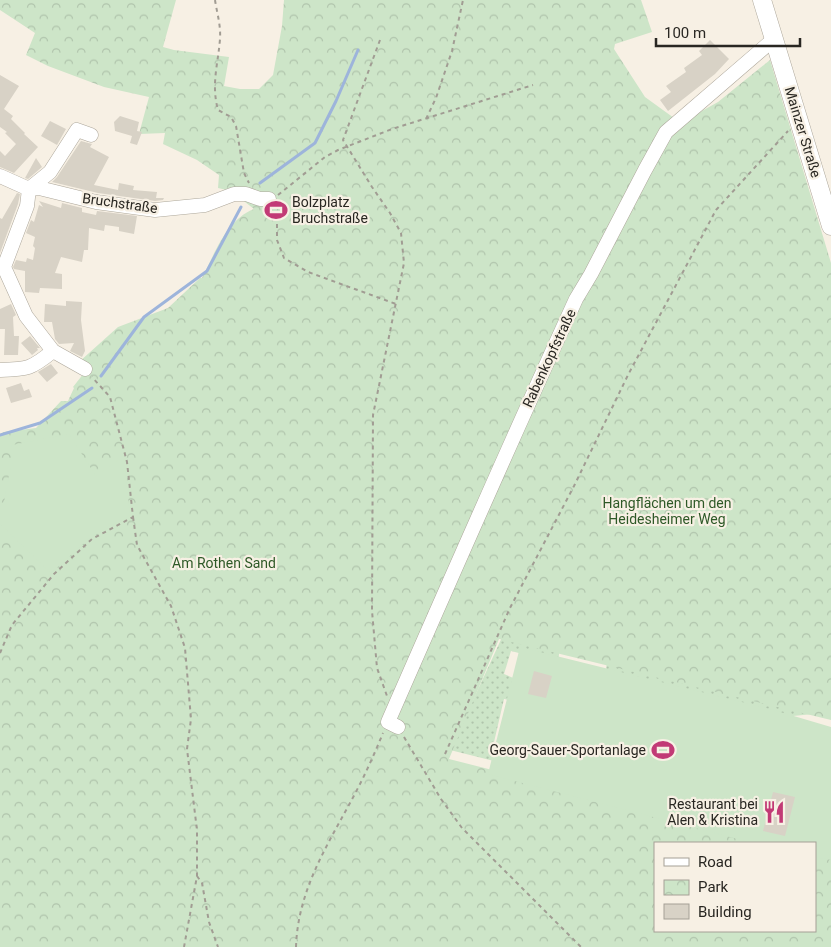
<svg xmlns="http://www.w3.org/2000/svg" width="831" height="947" font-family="Roboto,sans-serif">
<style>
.grass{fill:url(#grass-dots)}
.park{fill:url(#park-crowns)}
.garden{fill:#cde5c8}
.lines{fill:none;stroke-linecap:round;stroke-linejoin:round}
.stream{stroke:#9db4db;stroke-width:3}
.building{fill:#d8d2c6}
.minor-casing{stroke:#ada79b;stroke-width:15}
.major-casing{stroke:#ada79b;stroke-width:19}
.path{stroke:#a19c93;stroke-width:2;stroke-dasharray:4 4;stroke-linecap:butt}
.minor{stroke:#fff;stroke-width:14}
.major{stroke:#fff;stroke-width:18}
.labels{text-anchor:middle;stroke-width:4.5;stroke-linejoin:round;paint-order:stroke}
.street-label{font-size:14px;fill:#292722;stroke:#f7f0e4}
.poi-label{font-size:14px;fill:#292722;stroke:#f7f0e4;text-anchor:end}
.park-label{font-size:14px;fill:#2e5927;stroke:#f7f0e4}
</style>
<defs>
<pattern id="grass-dots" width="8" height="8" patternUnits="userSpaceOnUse" patternTransform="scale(1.25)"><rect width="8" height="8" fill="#cde5c8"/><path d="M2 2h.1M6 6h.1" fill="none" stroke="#b0c4ac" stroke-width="1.8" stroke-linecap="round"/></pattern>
<pattern id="park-crowns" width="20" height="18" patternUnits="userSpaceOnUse" patternTransform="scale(1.25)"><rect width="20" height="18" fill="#cde5c8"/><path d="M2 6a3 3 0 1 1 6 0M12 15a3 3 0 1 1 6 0" fill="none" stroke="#b0c4ac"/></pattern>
</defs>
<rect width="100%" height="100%" fill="#f7f0e4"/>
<path class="grass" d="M504 633 560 646 558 663 511 651 504 674 518 680 513 701 504 699 491 755 496 757 494 761 450 750Z
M607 661 813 714 783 717 606 670Z"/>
<path class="park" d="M0 0H176L163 47 174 50 229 57 224 86 240 89H259L273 75 282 26 284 0H641L652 32 615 44 614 49 645 97 674 118 691 117 718 102 770 60 831 263V720L499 639 449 759 781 843H655V931H815V852L831 856V947H0V434L4 432 36 428 61 401H68L74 388 73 387 84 373 79 362 118 327 168 308 200 278H202C215 253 226 220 254 209L231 191 218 188 219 175 197 160 163 144 165 133 139 134 149 97 104 87 48 66 26 55 35 33 0 10Z"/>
<path class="garden" d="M69 434 96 476 124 456 130 516 91 537 51 573 0 524V504L4 502 10 470 12 445Z
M520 647 770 709 831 727V860L815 857V843H753L488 774Z"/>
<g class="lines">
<path class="stream" d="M260 183 315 143 336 101 358 50
M101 376 144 317 207 271 241 207
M0 435 40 423 92 388"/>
</g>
<path class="building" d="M710 40 729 59 715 74 668 111 660 100 671 92 666 86 686 72 684 68 702 55 699 51Z
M0 75 19 86 4 109 13 116 11 119 25 133 24 134 38 147 14 173 0 167V151L5 156 16 144 5 133 7 132 0 127Z
M120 116 139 122 137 131 142 132 137 145 130 143 132 136 115 131 114 122Z
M50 121 66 129 57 145 41 136Z
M81 141 92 144 90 147 109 157 94 185 118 190 119 183 134 186 133 190 157 192 156 198H164L163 200 155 201 98 193 52 182 57 177Z
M36 158 42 167 28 179 25 178Z
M17 193 20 194 18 204 0 253V218L2 219Z
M39 201 61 208 62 203 82 208V212L96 215 97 211 137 216 134 234 119 231V227L105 225 104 231 89 228 88 250H84L82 262 61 257 55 273 62 274V289L40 288 39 293 25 292V271L14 269 13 267 16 260 26 262 27 258 33 260 35 248 33 246 35 237 26 233 31 220 34 222 39 205 43 207Z
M66 301 82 302 81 320 85 351 82 357 70 351 74 343 59 344 55 339 52 322H44L45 304 66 306Z
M11 304 16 315 13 317 14 336H19L18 355H4L5 329H0V309Z
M30 336 40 348H37L38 350 32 355 21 343Z
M51 364 58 373 47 382 38 372Z
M21 383 24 391 29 389 32 397 11 403 6 388Z
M534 671 552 676 546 698 528 694Z
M773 792 795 797 785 836 763 831Z"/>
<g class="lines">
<defs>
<path id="minor" d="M0 176 29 189 39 188 96 202 155 210 205 205 234 194H246L260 199H269
M29 189 27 206 4 267 26 316 53 351 85 369
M29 189 50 172 77 130 91 135
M0 370C28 369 31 369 53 351
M398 727 388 722C450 580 512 439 576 299L591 274 645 170 666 132 774 39"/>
<path id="major" d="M762 0 831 226"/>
</defs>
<use href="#minor" class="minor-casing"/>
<use href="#major" class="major-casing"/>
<path class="path" d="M215 0C217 13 221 26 220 39 218 65 211 84 218 110L231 117 236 126 244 173 249 183
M380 40 343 140 372 187 390 213 401 233 404 263 373 415 372 611 377 668 387 696
M426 119 436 98 452 51 463 0
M278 195 325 157 338 150 392 129 533 85
M269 211 277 220V240L284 258 308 272 396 304
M133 517 137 545 171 606 185 648 191 719 187 749 197 830V876L184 947
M0 653 12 625 54 574 92 539 133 517 127 462 110 397 92 377
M404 737 441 799 462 828 581 947
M445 754 510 608 574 486 628 375 716 210 788 131
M197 876 202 883 209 922 218 947
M296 947C298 884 334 836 361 782 369 766 376 750 383 733"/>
<use href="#minor" class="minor"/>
<use href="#major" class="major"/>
</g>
<defs>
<symbol id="stadium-bare" viewBox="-9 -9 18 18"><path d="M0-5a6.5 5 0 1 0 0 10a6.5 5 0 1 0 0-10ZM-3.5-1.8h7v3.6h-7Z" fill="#c23a76" stroke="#f7f0e4" stroke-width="2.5" paint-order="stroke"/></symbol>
<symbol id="restaurant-bare" viewBox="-9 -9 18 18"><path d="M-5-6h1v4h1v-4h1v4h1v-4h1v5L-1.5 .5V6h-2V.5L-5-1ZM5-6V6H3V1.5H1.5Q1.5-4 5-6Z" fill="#c23a76" stroke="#f7f0e4" stroke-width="2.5" paint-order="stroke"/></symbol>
</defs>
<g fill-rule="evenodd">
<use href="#stadium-bare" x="260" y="194" width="32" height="32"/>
<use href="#stadium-bare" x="647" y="734" width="32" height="32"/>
<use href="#restaurant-bare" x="758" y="796" width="32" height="32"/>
</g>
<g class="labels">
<g class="street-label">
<text transform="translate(803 132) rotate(73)" y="5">Mainzer Straße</text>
<text transform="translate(120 203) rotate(8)" y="5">Bruchstraße</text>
<text transform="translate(549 358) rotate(-65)" y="5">Rabenkopfstraße</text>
</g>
<g class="poi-label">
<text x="292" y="207" text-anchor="start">Bolzplatz<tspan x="292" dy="16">Bruchstraße</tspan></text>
<text x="646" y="755">Georg-Sauer-Sportanlage</text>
<text x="758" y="809">Restaurant bei<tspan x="758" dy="16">Alen &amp; Kristina</tspan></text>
</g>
<g class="park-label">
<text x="667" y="508">Hangflächen um den<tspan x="667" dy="16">Heidesheimer Weg</tspan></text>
<text x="224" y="568">Am Rothen Sand</text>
</g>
</g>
<rect x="654" y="842" width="162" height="90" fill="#f7f0e4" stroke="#a5a096"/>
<rect x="664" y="858" width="25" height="8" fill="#ffffff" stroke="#a5a096"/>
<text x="698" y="867" font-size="15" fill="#292722">Road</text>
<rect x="664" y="880" width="25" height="15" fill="url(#park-crowns)" stroke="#a5a096"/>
<text x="698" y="892" font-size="15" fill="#292722">Park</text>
<rect x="664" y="904" width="25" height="15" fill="#d8d2c6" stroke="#a5a096"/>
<text x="698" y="917" font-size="15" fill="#292722">Building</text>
<path d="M656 38v8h144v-8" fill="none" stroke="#292722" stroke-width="2.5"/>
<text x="664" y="38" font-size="15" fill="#292722" stroke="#f7f0e4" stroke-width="4" paint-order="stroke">100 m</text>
</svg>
